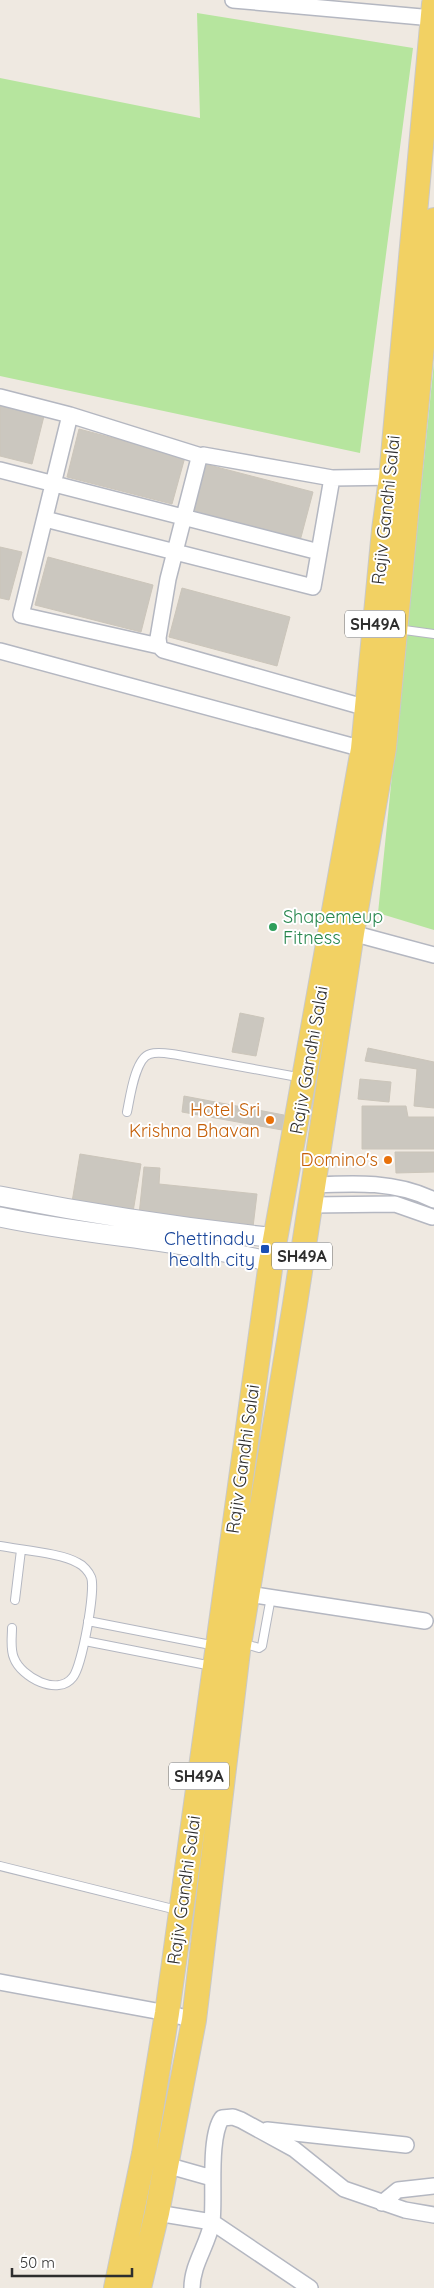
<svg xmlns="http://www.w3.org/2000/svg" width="434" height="2288" font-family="Quicksand,sans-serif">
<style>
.green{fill:#b6e59e}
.building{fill:#cbc7bf;stroke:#cbc5ba}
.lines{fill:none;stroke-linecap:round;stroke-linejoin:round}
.service-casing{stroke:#b4b7c1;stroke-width:10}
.minor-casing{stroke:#b4b7c1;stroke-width:18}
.tertiary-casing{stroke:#b4b7c1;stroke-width:21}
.primary-casing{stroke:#c9c9c9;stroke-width:26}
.service{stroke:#fff;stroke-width:8}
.minor{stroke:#fff;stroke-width:15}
.tertiary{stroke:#fff;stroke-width:19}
.primary{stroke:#f2d163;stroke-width:24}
.leisure-dot{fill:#2e9e5b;stroke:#fff;stroke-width:2}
.food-dot{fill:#e8710a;stroke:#fff;stroke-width:2}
.transit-dot{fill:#1a4fb4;stroke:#fff;stroke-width:2}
.labels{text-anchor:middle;stroke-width:4;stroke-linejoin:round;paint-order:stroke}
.shield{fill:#fff;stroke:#6d6d6d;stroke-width:1}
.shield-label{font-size:16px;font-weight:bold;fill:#2e2e2e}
.street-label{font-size:18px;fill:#2e2e2e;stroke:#fff}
.leisure-label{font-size:18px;fill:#27864d;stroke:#fff;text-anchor:start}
.food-label{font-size:18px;fill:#c56008;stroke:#fff;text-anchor:end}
.transit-label{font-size:18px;fill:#164399;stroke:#fff;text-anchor:end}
</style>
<rect width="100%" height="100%" fill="#efe9e1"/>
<path class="green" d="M197 13 413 48 360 453 0 376V78L200 118Z
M434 362V930L378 913Z"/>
<path class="building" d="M0 405 44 416 32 464 0 456Z
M79 429 185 457 172 504 67 477Z
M205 464 313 492 300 541 192 513Z
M0 547 22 552 9 600 0 598Z
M48 557 153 585 141 632 35 605Z
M182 588 290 617 277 666 169 637Z
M240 1013 264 1018 256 1056 232 1052Z
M368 1048 434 1062V1108L414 1106 417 1069 365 1061Z
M360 1079 391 1082 389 1102 358 1099Z
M184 1096 284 1115 282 1130 182 1112Z
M362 1106H406L408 1117H434V1149H362Z
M395 1152H434V1172L396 1173Z
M80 1154 141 1164 133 1212 72 1202Z
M144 1167 160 1168 159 1184 257 1194 253 1227 139 1215Z"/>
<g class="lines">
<defs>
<path id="service" d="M397 629 434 634
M127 1112C130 1098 135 1058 150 1054 159 1051 169 1054 178 1055L303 1078
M0 1546C20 1550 62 1553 78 1563 83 1565 89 1572 91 1577 96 1589 82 1666 73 1677 58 1697 21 1677 14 1658 10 1649 12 1638 12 1628
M15 1600 21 1550
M88 1621 216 1646
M85 1641 212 1666
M242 1643 259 1648 262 1646 271 1597
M0 1866 177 1910"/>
<path id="minor" d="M233 0 433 18
M0 397 70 415 201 456
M70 415 21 615 159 646 163 650 367 708
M0 470 319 552
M45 519 313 587 332 478
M159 646 158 638 168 579 199 458 203 455 332 478 399 477
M0 651 363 749
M352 933 434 955
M314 1185C355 1183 396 1181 434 1200
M311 1205 395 1204 432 1217
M248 1594 425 1621
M0 1982 167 2013 194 2020
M267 2130 406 2145
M166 2165 212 2178
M382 2203 398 2190 434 2186
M157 2213 212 2222 310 2288
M192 2288C192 2264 208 2245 212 2222 215 2197 208 2138 222 2118L233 2117 241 2120 294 2149 344 2189 405 2210 434 2215"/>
<path id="tertiary" d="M0 1196C92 1214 184 1228 277 1238
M0 1217C90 1236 182 1240 271 1262"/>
<path id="primary" d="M116 2288 144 2154 167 2013 271 1262 363 749 384 530 391 478 434 4
M139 2288 157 2213 194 2020 238 1651 295 1304 352 933 384 748 434 220"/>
</defs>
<use href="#service" class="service-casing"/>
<use href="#minor" class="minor-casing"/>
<use href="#tertiary" class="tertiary-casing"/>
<use href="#primary" class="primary-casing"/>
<use href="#service" class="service"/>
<use href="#minor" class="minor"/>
<use href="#tertiary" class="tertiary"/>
<use href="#primary" class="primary"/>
</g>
<circle class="leisure-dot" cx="273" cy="927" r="5"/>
<g class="food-dot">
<circle cx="270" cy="1120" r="5"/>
<circle cx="388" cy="1160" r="5"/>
</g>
<rect class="transit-dot" x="260" y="1244" width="10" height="10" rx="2.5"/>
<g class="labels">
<g class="shield">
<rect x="345" y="610.5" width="60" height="27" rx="4"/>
<rect x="272" y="1242.5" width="60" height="27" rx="4"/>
<rect x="169" y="1762.5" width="60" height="27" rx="4"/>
</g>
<g class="shield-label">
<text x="375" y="630">SH49A</text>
<text x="302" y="1262">SH49A</text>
<text x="199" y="1782">SH49A</text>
</g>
<g class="street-label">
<text transform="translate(386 510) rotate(-84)" y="6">Rajiv Gandhi Salai</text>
<text transform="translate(309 1060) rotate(-80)" y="6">Rajiv Gandhi Salai</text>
<text transform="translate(243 1459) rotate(-82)" y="6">Rajiv Gandhi Salai</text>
<text transform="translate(184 1890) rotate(-82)" y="6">Rajiv Gandhi Salai</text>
</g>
<g class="leisure-label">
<text x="283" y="923">Shapemeup<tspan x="283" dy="21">Fitness</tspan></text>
</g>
<g class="food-label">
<text x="260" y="1116">Hotel Sri<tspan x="260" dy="21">Krishna Bhavan</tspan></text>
<text x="378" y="1166">Domino's</text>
</g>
<g class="transit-label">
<text x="255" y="1245">Chettinadu<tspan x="255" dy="21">health city</tspan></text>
</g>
</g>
<path d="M12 2268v8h120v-8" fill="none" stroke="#2e2e2e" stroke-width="2.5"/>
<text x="20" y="2268" font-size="15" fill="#2e2e2e" stroke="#ffffff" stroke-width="4" paint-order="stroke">50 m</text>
</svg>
